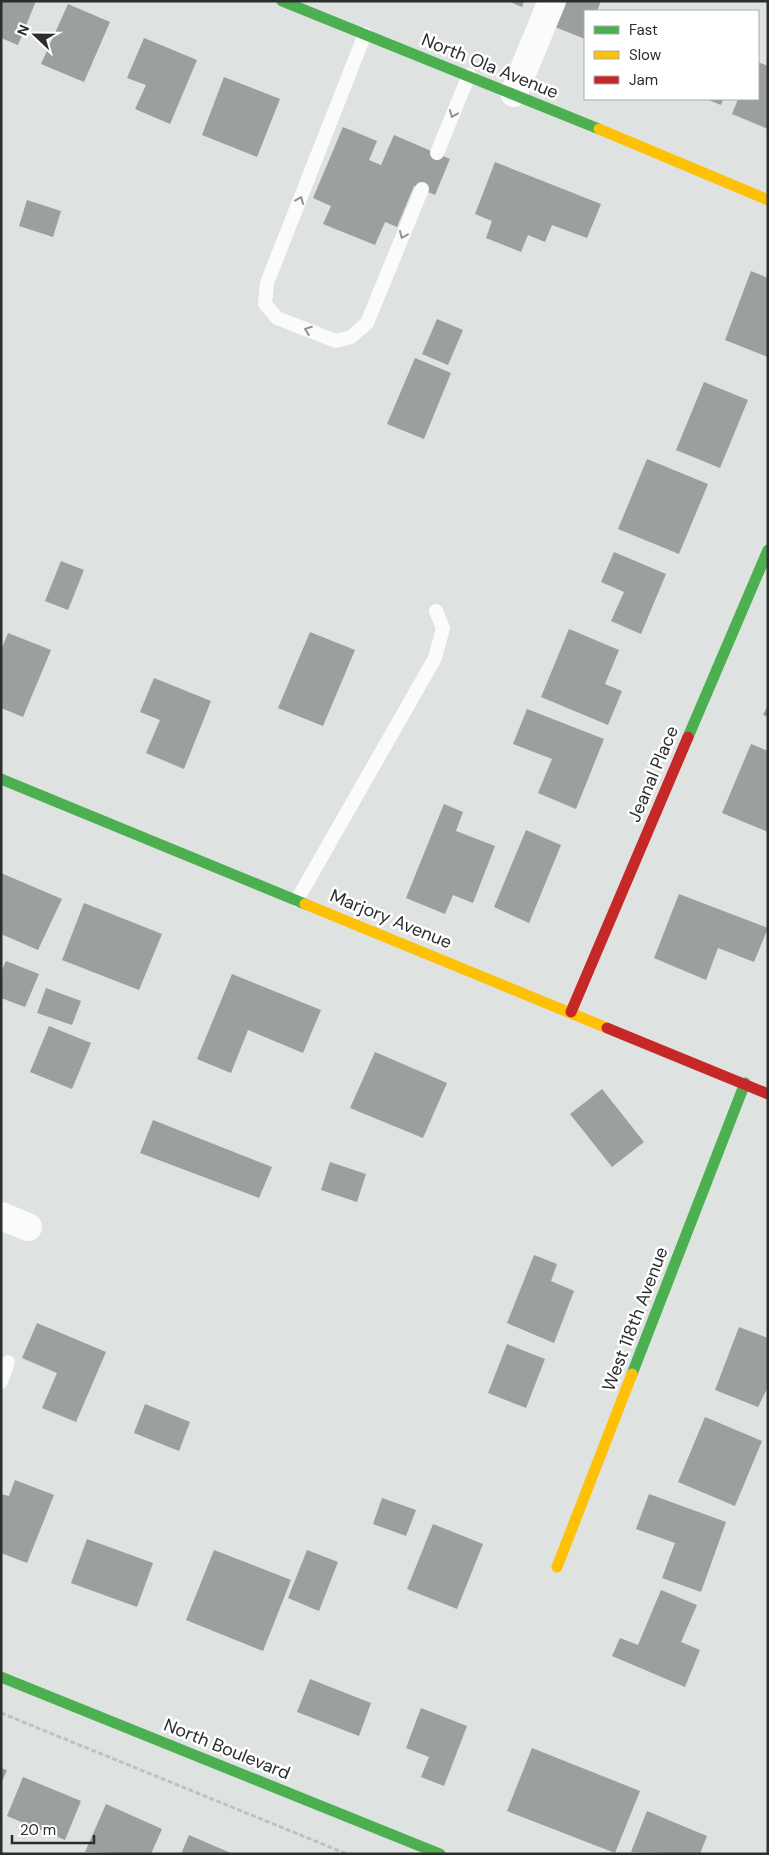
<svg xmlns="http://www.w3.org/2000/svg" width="769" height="1855" font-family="'DM Sans',sans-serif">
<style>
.building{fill:#9b9f9d}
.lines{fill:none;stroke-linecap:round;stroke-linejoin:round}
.path{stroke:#c0c0c0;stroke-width:3;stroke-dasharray:5 2.5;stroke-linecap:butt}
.lane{stroke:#fafbfa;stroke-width:14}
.street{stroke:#fafbfa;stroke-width:28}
.fast{stroke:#4caf50;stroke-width:11}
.slow{stroke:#ffc107;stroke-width:11}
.jam{stroke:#c62828;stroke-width:11}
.oneway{stroke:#929494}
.labels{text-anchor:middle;stroke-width:5;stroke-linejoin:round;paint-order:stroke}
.street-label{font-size:18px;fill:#2b2e2d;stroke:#fff}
</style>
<rect width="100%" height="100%" fill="#dee2e0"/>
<path class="building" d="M1 1H36L18 45 1 38Z
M508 1H524L522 7Z
M559 1H601L597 11H585V39L550 25Z
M68 4 110 22 84 82 41 64Z
M144 38 197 60 170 124 135 109 146 85 127 78Z
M758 62 768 66V129L732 114 738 99H758Z
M224 77 280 99 257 157 202 135Z
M706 99H723L721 105Z
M343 127 377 141 369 160 381 165 394 135 450 159 435 195 414 186 397 227 385 222 375 245 323 224 331 206 313 198Z
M495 162 601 204 587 238 552 225 545 242 528 235 521 252 486 238 492 221 475 214Z
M27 200 61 211 53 237 19 226Z
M751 271 768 278V357L725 340Z
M437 319 463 330 448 365 422 354Z
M415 358 451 373 424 439 387 424Z
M704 382 748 400 720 468 676 450Z
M647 459 708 484 679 554 618 529Z
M614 552 666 574 641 634 611 621 624 592 601 582Z
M61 561 84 570 68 610 45 601Z
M569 629 619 650 605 684 622 691 608 725 541 697Z
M310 632 355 650 323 726 278 708Z
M8 633 51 650 23 717 1 708V650Z
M154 678 211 701 184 769 146 753 160 720 140 712Z
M768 705V717L763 715Z
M527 709 604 739 576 809 538 793 552 759 513 744Z
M751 744 768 751V832L722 813Z
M444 804 463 812 456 831 495 846 473 903 453 895 445 914 406 898Z
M526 830 561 845 529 923 494 907Z
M1 873 62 899 38 950 1 934Z
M679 894 768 928 754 962 718 948 706 980 654 958Z
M84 903 162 934 139 990 62 960Z
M6 961 39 974 25 1007 1 998V972Z
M232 974 321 1010 303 1053 248 1030 231 1073 197 1059Z
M46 988 81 1001 72 1025 37 1013Z
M49 1026 91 1043 72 1089 30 1072Z
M375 1052 447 1083 423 1138 350 1108Z
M602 1089 644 1142 612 1167 570 1114Z
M153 1120 272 1167 259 1198 140 1153Z
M330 1162 366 1174 357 1202 321 1190Z
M534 1255 557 1264 551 1281 574 1291 554 1343 507 1323Z
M37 1323 106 1352 76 1422 42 1408 57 1373 22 1358Z
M739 1327 768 1338V1387L758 1407 715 1390Z
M507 1344 545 1359 526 1408 488 1393Z
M145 1404 190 1422 179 1451 134 1433Z
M705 1417 762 1441 735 1506 678 1482Z
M15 1480 54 1495 27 1563 1 1553V1494L9 1496Z
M649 1494 726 1522 701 1592 662 1578 675 1543 636 1529Z
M382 1498 416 1510 406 1536 373 1524Z
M433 1524 483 1544 457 1609 407 1589Z
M87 1539 153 1563 137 1607 71 1583Z
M214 1550 291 1580 263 1651 186 1620Z
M307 1550 338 1562 319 1611 288 1598Z
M661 1590 697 1605 681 1642 700 1650 685 1687 612 1656 620 1638 638 1645Z
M310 1679 371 1703 359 1736 297 1712Z
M421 1708 467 1726 444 1786 421 1777 429 1757 406 1748Z
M532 1748 640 1791 615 1853 507 1811Z
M1 1768 7 1770 1 1784Z
M23 1777 81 1801 65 1840 7 1816Z
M106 1804 162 1829 151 1854 85 1852Z
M647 1811 707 1836 700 1854 631 1852Z
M189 1835 233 1854H181Z"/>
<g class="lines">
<path class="path" d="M1 1713 347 1854"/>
<path class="lane" d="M365 34 267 283 265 304 277 318 336 341 351 337 367 323 422 189
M437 153 469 75
M297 900 435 658 443 628 436 611
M1 1382 8 1362"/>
<path class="street" d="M514 93 552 1
M1 1216 28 1227"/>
<path class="fast" d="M282 1 599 129
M688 737 768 550
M1 779 305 904
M632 1374 745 1083
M1 1677 440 1854"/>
<path class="slow" d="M599 129 768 200
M305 904 607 1028
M557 1567 632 1374"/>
<path class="jam" d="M571 1012 688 737
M607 1028 768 1094"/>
</g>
<defs><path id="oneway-chevron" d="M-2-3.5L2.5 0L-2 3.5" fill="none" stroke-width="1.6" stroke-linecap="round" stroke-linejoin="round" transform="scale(1.25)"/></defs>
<g class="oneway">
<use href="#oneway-chevron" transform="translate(453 114) rotate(112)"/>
<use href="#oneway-chevron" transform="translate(300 200) rotate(-68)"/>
<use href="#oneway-chevron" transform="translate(403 235) rotate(113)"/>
<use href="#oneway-chevron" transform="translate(308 330) rotate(-159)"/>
</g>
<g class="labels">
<g class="street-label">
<text transform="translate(490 66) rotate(22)" y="6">North Ola Avenue</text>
<text transform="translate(653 774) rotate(-67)" y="6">Jeanal Place</text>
<text transform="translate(391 919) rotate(22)" y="6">Marjory Avenue</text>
<text transform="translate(635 1319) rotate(-69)" y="6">West 118th Avenue</text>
<text transform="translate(227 1749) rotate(22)" y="6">North Boulevard</text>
</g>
</g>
<rect width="769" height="1855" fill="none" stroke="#2b2e2d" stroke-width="5"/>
<rect x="584" y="10" width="175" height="90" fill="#ffffff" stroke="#aaabab"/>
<rect x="594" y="26" width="25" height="8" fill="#4caf50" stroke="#aaabab"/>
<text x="629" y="35" font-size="15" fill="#2b2e2d">Fast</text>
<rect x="594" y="51" width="25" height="8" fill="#ffc107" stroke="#aaabab"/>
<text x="629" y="60" font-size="15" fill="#2b2e2d">Slow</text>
<rect x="594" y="76" width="25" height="8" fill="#c62828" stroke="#aaabab"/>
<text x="629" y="85" font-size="15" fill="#2b2e2d">Jam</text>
<g transform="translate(35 35) rotate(292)" stroke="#ffffff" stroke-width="4" paint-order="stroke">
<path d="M0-4L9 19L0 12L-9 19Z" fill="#2b2e2d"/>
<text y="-8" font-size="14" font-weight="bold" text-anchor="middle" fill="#2b2e2d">N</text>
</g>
<path d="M12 1835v8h82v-8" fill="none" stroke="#2b2e2d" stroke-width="2.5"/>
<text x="20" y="1835" font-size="15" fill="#2b2e2d" stroke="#ffffff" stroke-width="4" paint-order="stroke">20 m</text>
</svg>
